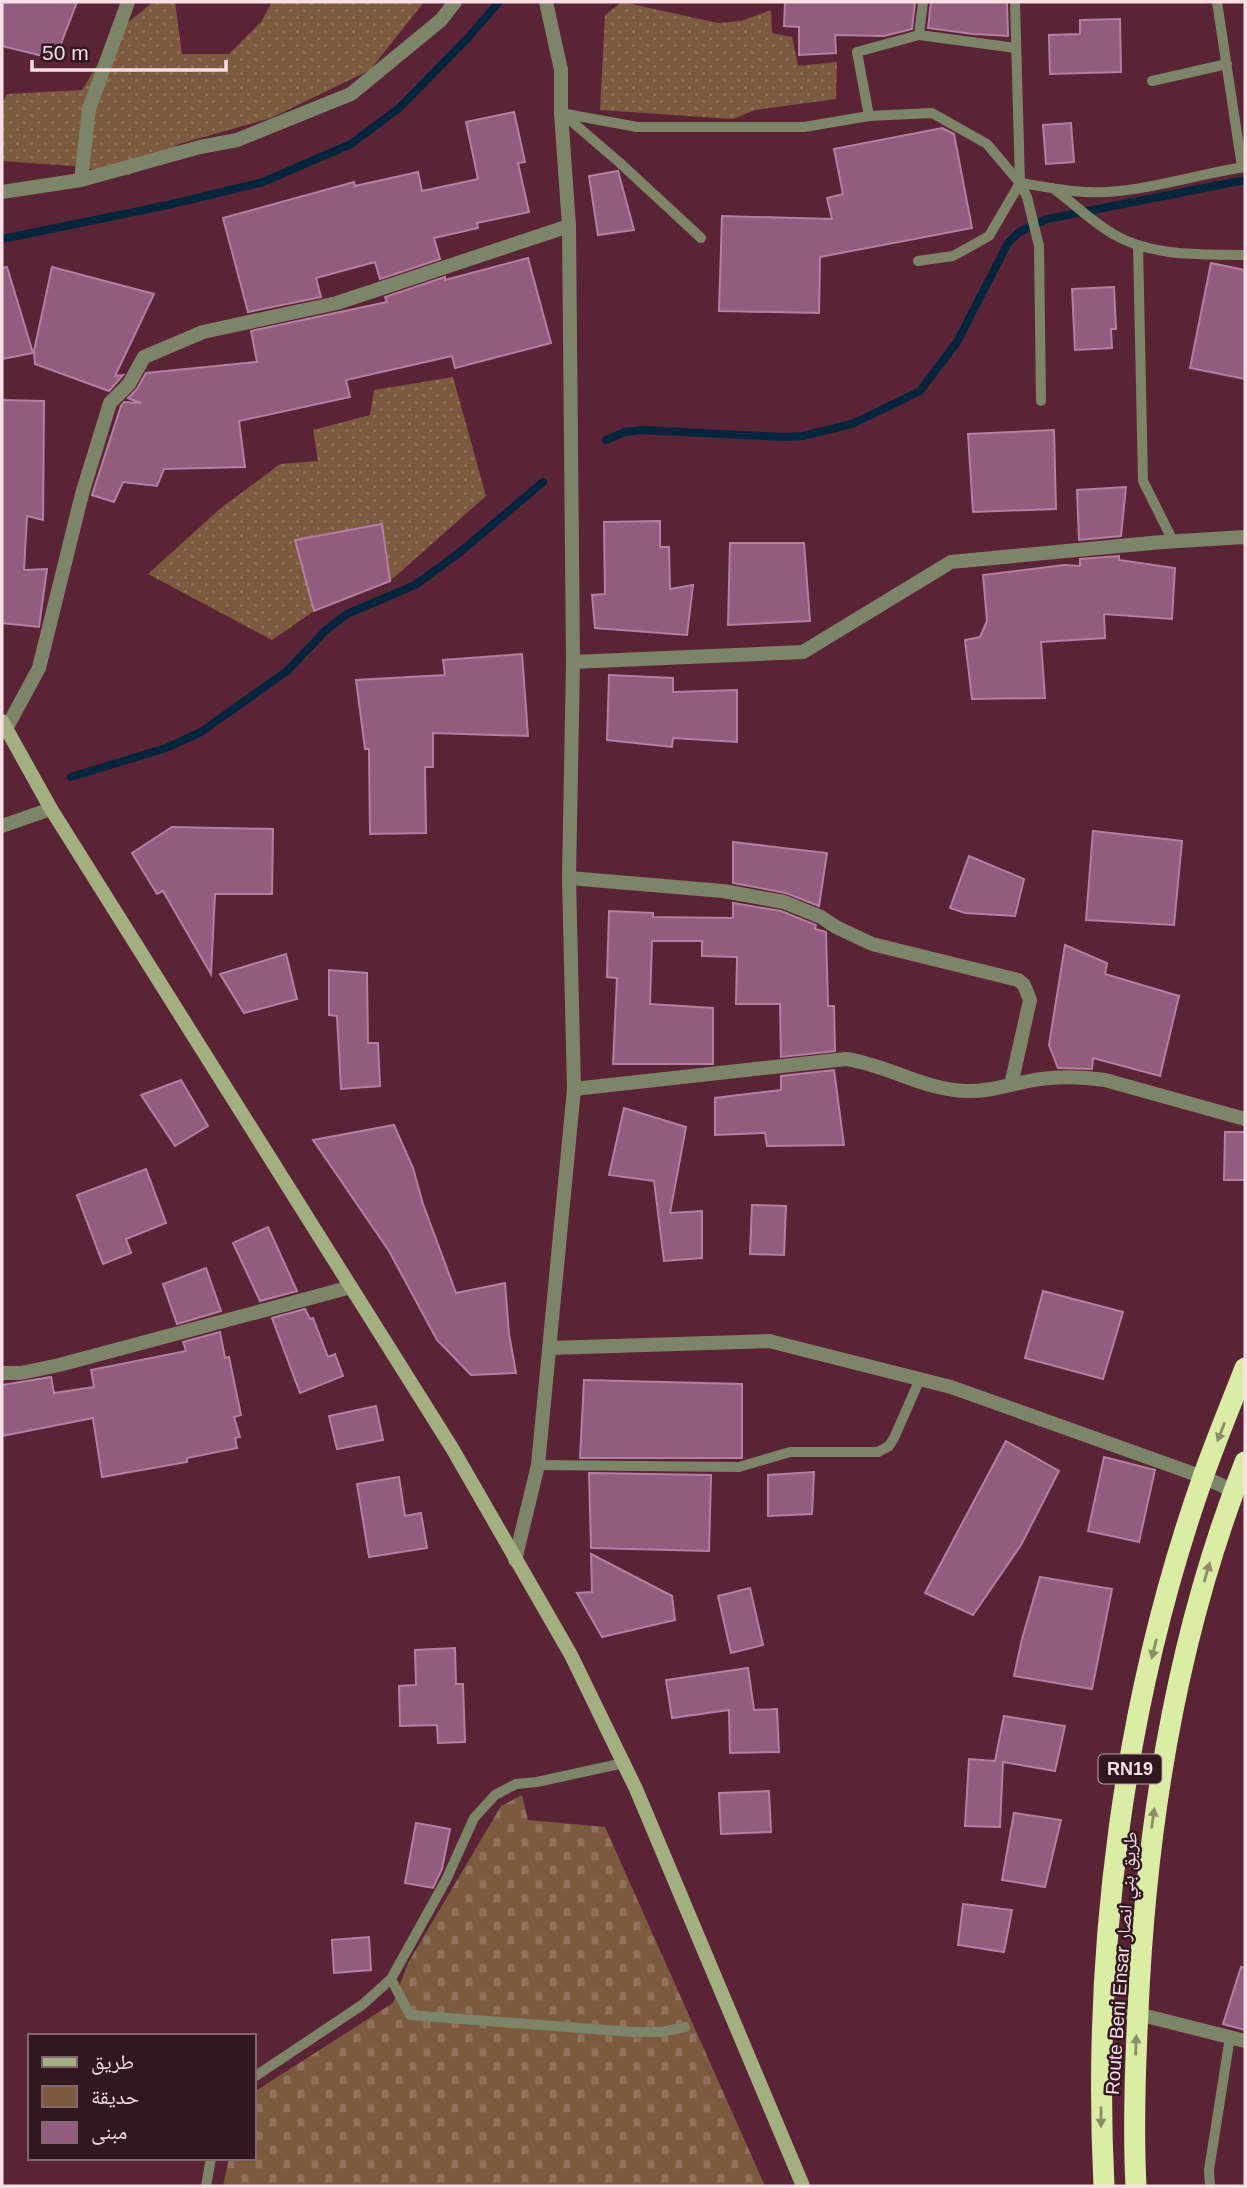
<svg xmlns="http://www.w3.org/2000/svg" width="1247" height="2188" font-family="Helvetica,'Noto Naskh Arabic',sans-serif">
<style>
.green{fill:url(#green-dots)}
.cemetery{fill:url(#cemetery-stones)}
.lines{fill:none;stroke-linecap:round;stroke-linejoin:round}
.stream{stroke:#00263e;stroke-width:8}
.building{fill:#915c7e;stroke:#b67ea2;stroke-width:2}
.lane{stroke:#7c8567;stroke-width:10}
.street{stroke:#7c8567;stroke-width:14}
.secondary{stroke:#a2b07f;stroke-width:14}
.highway{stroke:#d9eea2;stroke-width:21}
.oneway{fill:#8d8d67}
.labels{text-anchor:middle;stroke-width:5;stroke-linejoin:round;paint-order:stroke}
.shield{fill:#31171f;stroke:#bfa2aa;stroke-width:2}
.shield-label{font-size:18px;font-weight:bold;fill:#fcdee5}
.street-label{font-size:19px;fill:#fcdee5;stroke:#31171f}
</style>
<defs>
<pattern id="green-dots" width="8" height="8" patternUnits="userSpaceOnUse" patternTransform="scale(1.75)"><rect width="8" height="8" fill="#7c5a3d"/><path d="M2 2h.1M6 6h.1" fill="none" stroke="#907159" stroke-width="1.8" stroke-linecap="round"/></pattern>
<pattern id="cemetery-stones" width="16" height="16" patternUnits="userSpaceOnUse" patternTransform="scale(1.75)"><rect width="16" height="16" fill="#7c5a3d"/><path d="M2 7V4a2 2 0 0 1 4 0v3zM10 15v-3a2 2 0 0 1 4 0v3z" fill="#907159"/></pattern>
</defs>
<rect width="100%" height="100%" fill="#5b2436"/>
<path class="green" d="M153 2H175L182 54H229L261 22 272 2H424L370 70 271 118 179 144 129 175 73 166 2 161V104L7 94 82 90 119 30Z
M622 2 718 23 741 21 771 10 772 33 792 37 798 66 837 62 836 99 755 110 733 119 600 110 605 15Z
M453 377 486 496 390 581 382 524 295 540 314 611 272 640 148 574 221 508 280 464 318 461 313 430 370 415 374 390Z"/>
<path class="cemetery" d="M522 1795 528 1820 605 1827 765 2186H223L229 2158H254V2092L393 2003 408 1963 501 1806Z"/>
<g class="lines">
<path class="stream" d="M2 239 168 205 263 182 351 144 398 109 466 40 499 2
M606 440 625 432 642 430 783 437 803 436 852 424 920 391 957 342 1008 243 1019 232 1047 219 1245 180
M71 777 166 748 201 732 287 671 326 630 347 614 415 585 459 553 543 482"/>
</g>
<path class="building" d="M2 2H77L55 59 2 46Z
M785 2H915L912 29 884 36 835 35 836 53 799 55V27L784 26Z
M931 2H1007L1008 36 973 34 928 28Z
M1120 19 1121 72 1050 74 1049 35 1080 34V20Z
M514 112 525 162 518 163 529 212 477 223 478 228 434 238 440 259 380 279 375 262 316 278 321 297 248 312 223 218 354 182 355 186 418 172 422 191 478 179 466 122Z
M1071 123 1074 162 1046 164 1043 125Z
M942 128 954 134 972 228 820 257 819 313 719 311 722 216 832 219 827 198 843 194 834 149Z
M618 171 634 230 598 235 589 176Z
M528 258 551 343 455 368 452 356 346 380 350 397 239 421 245 467 164 469 157 486 123 482 114 502 92 495 121 406 124 402 141 403 128 398 137 389 146 373 257 362 251 331 387 302 385 297 445 277V280Z
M1211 263 1245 270V379L1190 368Z
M7 267 33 353 2 359V268Z
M52 267 154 294 115 376 123 375 109 391 35 364 34 351Z
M1114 287 1116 329H1111L1112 348 1075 350 1072 289Z
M2 400 44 401 43 520 27 516 24 570 47 569 39 627 2 623Z
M1054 430 1056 509 973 512 968 434Z
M1126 487 1121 536 1079 540 1077 490Z
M660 521V547H669L670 589 693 585 687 635 595 628 592 595 605 594 604 522Z
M382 524 390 581 314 611 295 540Z
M730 543H804L810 621 728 625Z
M1119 556V560L1175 568 1172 619 1104 614 1105 638 1041 642 1045 698 972 699 965 640 980 637 987 621 983 575 1064 565 1080 566V559Z
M522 654 528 736 433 733V767H425L426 833 370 834 369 749H365L356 680 445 675 443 660Z
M609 675 673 678V692L737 690V742L673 738 672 747 607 740Z
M172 827 273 829 272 894H215L211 974 163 891 157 894 132 853Z
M1093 831 1182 841 1174 925 1086 920Z
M733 842 827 853 819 906 786 893 733 883Z
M969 856 1024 879 1015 916 965 913 950 908Z
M733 903 781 911 816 925 815 929 826 932 828 1006H834L835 1051 781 1057 780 1004H736L737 957 702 956V941H652L650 1004 713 1008V1064H613L617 978 607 977 609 911 653 913V917L733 918Z
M1065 945 1107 963 1105 974 1179 996 1160 1076 1093 1058 1092 1069 1058 1068 1049 1045Z
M286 954 297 999 244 1013 220 974Z
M329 970 367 973 368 1043H378L380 1086 341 1089 337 1016 329 1015Z
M834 1070 844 1145 767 1146 765 1133 715 1135V1098L781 1090V1076Z
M181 1080 208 1126 175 1146 141 1095Z
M624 1108 686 1127 670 1213 702 1211V1258L664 1261 654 1181 609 1175Z
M394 1125 413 1168 423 1204 456 1293 505 1283 509 1334 516 1373 471 1375 437 1340 389 1251 313 1140Z
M1225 1132H1245V1180H1224Z
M146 1169 166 1223 126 1239 131 1253 103 1264 77 1195Z
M752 1205 786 1206 784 1255 750 1254Z
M268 1227 297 1291 260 1301 233 1243Z
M206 1268 221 1311 177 1324 163 1284Z
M1043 1291 1123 1312 1103 1379 1025 1358Z
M305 1309 310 1319 313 1318 328 1357 335 1354 343 1376 300 1393 272 1318Z
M220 1332 225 1358 229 1357 241 1415 234 1417 240 1437 235 1438 237 1448 187 1458V1462L102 1477 93 1418 2 1436V1385L51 1377 54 1393 94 1387 91 1370 186 1351 183 1342Z
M584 1380 742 1384V1458H580Z
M376 1406 383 1440 337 1449 329 1416Z
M1006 1441 1059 1471 1021 1545 973 1615 925 1593Z
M1104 1457 1155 1470 1139 1542 1088 1531Z
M814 1472 812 1514 768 1516V1475Z
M589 1473 711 1475 709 1551 591 1548Z
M399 1477 405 1516 421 1513 427 1548 369 1557 357 1484Z
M591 1554 672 1596 675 1620 602 1637 577 1593 592 1592Z
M1040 1577 1112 1589 1092 1689 1014 1676 1022 1639Z
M750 1588 763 1645 731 1653 718 1596Z
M455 1648 456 1684H463L465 1742 438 1743 437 1725 400 1726 399 1686 416 1685 415 1650Z
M748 1668 754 1710 777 1709 779 1752 730 1753 729 1710 672 1718 666 1680Z
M1004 1716 1065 1726 1055 1771 1003 1762 1000 1827 965 1826 969 1759 995 1761Z
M769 1791 771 1832 721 1834 719 1793Z
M1014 1813 1061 1820 1045 1887 1002 1880Z
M416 1823 450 1829 442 1869 433 1888 405 1883Z
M963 1904 1012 1910 1004 1952 958 1945Z
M369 1937 371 1970 334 1973 332 1940Z
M1241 1967 1245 1968V2030L1223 2024Z"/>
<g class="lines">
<path class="lane" d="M1217 2 1242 167
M919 35 923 2
M1152 81 1227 64
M561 113 637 127H804L869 116 932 113 987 144 1020 183 1027 197 1039 246 1041 401
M563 114 620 163 701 238
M869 116 857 52 919 35 1016 48
M1020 183C1048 187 1078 194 1106 192 1153 189 1199 174 1245 167
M1053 188C1073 203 1091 221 1113 234 1151 257 1202 254 1245 255
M1138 245 1143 481 1173 541
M918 261 953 256 989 236 1020 183 1015 2
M538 1465 739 1467 790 1452H878L889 1446 894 1438 920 1379
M391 1979 410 2015 632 2032H662L685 2027
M254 2077 362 2005 391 1979 446 1880 474 1818 495 1795 516 1784 537 1782 624 1763
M206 2186 211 2158
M1210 2186 1209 2170 1230 2037"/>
<path class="street" d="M81 180 89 109 128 2
M2 192 81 180 200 147 237 140 351 94 441 20 455 2
M573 662 803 652 951 562 1162 542 1245 537
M6 729 39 668 82 494 110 403 129 384 144 357 203 332 337 303 569 226
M2 826 51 809
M569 878 723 891 784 902 821 917 836 927 872 944 1018 980 1024 985 1030 1000 1011 1085
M574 1089 846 1059C888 1065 924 1090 966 1091 986 1092 1005 1086 1024 1082 1052 1076 1077 1076 1105 1080L1245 1119
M550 1348 769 1341 951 1387 1203 1477 1234 1491
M2 1373H21L59 1365 351 1287
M515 1560 538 1465 574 1089 569 878 573 662 569 226 561 113V70L546 2
M1104 2010 1138 2014 1245 2041"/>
<path class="secondary" d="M2 721 51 809 452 1448 571 1655 636 1789 803 2186"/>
<path class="highway" d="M1104 2186C1092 1949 1124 1701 1203 1477 1216 1440 1231 1404 1245 1368
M1136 2186C1133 2128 1135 2070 1138 2011 1146 1824 1176 1637 1245 1462"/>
</g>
<defs><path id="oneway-solid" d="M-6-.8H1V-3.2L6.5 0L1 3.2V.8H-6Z" transform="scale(1.75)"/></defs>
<g class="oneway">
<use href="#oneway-solid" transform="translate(1221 1432) rotate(111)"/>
<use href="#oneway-solid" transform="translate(1207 1572) rotate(-74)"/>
<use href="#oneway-solid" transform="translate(1154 1649) rotate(104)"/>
<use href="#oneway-solid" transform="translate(1153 1818) rotate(-82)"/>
<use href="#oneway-solid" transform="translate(1136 2045) rotate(-88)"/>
<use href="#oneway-solid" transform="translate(1101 2117) rotate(90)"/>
</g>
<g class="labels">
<rect class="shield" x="1098.5" y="1754.5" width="63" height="29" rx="5"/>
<g class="shield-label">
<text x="1130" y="1775">RN19</text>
</g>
<g class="street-label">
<text transform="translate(1121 1963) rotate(-86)" y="7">Route Beni Ensar طريق بني انصار</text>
</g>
</g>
<rect width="1247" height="2188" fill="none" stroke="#fcdee5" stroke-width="7"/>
<rect x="28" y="2034" width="228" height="126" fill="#31171f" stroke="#82676e" stroke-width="2"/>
<rect x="42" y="2057" width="35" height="10" fill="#a2b07f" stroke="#82676e" stroke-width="2"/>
<text x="91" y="2069" font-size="21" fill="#fcdee5">طريق</text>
<rect x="42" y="2086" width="35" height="21" fill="#7c5a3d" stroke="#82676e" stroke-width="2"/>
<text x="91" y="2104" font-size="21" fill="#fcdee5">حديقة</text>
<rect x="42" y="2122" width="35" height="21" fill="#915c7e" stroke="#82676e" stroke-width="2"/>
<text x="91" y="2139" font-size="21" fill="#fcdee5">مبنى</text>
<path d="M32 60v10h194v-10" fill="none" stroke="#fcdee5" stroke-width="3.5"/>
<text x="42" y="60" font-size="21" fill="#fcdee5" stroke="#31171f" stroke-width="5" paint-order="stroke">50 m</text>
</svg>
